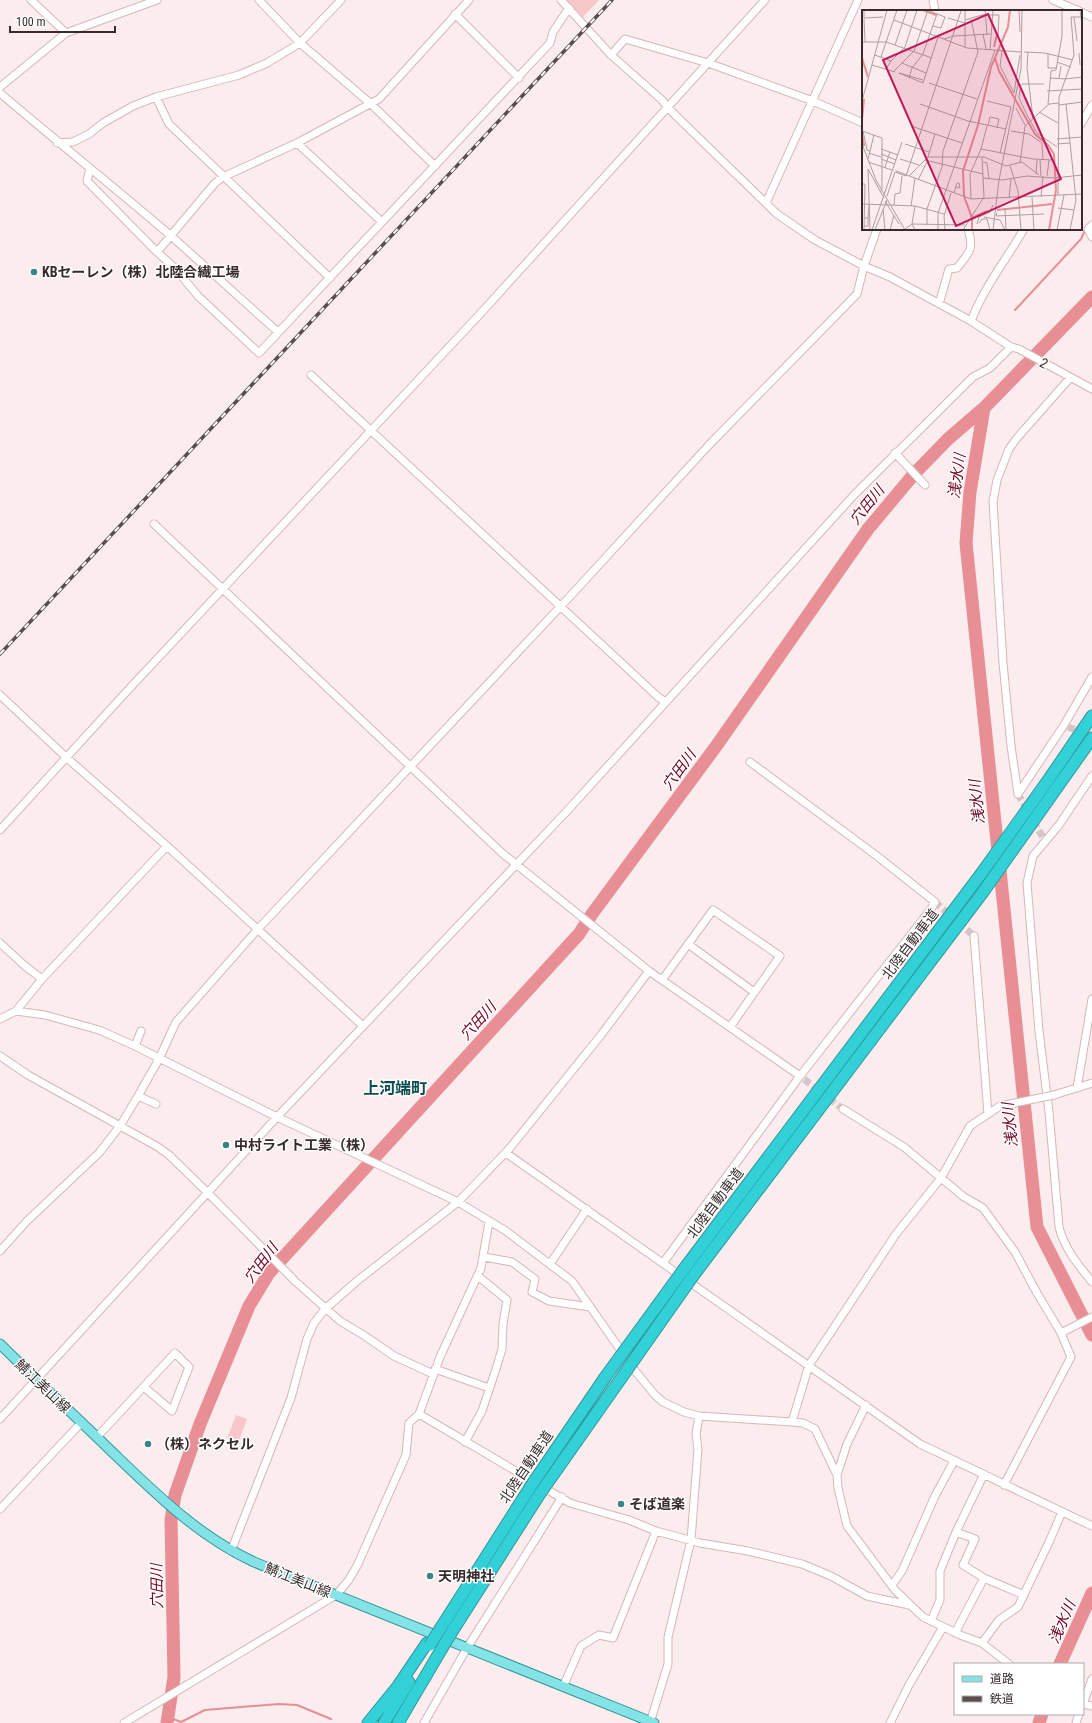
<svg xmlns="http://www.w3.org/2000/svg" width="1092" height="1723" font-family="'Roboto Condensed','Noto Sans JP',sans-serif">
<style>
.green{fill:#f8c7c9}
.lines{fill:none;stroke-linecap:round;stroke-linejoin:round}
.stream{stroke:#e88e95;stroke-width:2}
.river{stroke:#e88e95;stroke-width:13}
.minor-tunnel{stroke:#d4c5c6;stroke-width:7;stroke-dasharray:7 3.5;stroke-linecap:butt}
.minor-casing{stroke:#d8b6b7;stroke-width:9}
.major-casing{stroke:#34969b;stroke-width:11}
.highway-casing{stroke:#34969b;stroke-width:13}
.minor{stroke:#fff;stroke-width:7}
.major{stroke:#84e3e7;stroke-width:9}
.highway{stroke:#32d0d7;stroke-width:11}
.rail-casing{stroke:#5b4d4e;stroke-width:3.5}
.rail{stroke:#fff;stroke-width:2;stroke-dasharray:6;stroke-linecap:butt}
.minor-bridge-casing{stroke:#d8b6b7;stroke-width:9;stroke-linecap:butt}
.highway-bridge-casing{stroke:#34969b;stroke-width:13;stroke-linecap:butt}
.minor-bridge{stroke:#fff;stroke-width:7}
.highway-bridge{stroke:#32d0d7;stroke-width:11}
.poi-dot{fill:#3a8386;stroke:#fff;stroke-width:1.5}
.labels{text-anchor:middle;stroke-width:3;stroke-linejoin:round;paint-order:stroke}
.poi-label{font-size:14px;font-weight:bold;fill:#392b2c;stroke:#fff;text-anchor:start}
.street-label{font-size:14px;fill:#392b2c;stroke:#fff}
.water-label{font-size:15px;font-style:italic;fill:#720122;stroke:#fff}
.quarter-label{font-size:16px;font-weight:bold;fill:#0c4c4f;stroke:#fff}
.inset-river{fill:none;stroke:#e88e95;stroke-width:2}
.inset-road{fill:none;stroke:#ad9fa0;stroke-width:1}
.view{fill:#c2185b;fill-opacity:0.15;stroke:#c2185b;stroke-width:2}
.inset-edge{fill:none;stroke:#392b2c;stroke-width:2}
</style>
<rect width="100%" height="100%" fill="#fbeced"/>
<path class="green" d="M566 0H599L582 18Z
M236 1415 247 1419 238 1443 227 1439Z"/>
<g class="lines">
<path class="stream" d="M1015 310 1081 239 1086 228
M168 1717 181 1722 205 1710 279 1704 297 1705 331 1719"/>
<path class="river" d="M984 408 970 492 966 543 1037 1227 1092 1335
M1060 1664 1092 1593
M167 1723 174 1677 171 1520 175 1495 200 1424 249 1306 269 1273 579 934 592 914 717 745 868 529 914 474 948 439 984 408 1092 297
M1039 1723 1042 1714"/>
<path class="minor-tunnel" d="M1068 727 1084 733
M1018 794 1045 841
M935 902 974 936
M796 1073 843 1109"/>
<defs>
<path id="minor" d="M31 0 66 33
M259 0 300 43 371 104 435 166
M561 0 611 55 662 100 668 108 777 214 815 240 864 266 890 277 971 321 1011 347 1019 349 1092 389
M933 0 935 11
M1053 0 1079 11
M1081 12 1092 17
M455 14 519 78
M611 55 625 39 708 63 813 101 863 123
M0 87 66 33 157 0
M0 93C56 141 114 187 170 235 206 267 242 300 278 332
M156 97 169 124 330 278
M1081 124 1092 105
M57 143 73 142 89 134 103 123 133 106 156 97 239 75 267 63 300 43 341 0
M297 143 382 222
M90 168 87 181 157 252 175 268 198 296 259 353 550 43 553 32 569 8
M766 203 858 0
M1092 237 1088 229 1092 225
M157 252 215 183 223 177 297 143 379 99 469 0
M939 304 949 269 957 268C970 252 974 249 968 229
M971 321C984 287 1006 260 1024 229
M311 375 627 668 658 697 666 702
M895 453 925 485
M154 524 502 853 649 971 800 1076
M0 695 67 758 167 846 363 1026
M1092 776 1059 825 1033 856 1027 883 1039 1031 1049 1112 1059 1227C1064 1248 1079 1266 1092 1282
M1018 794 1011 746 1003 663 993 502 997 480 1009 449 1017 438 1070 378
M1018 794 1064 725 1092 677
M0 830 128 690 480 314 765 0
M974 936 988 1114
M0 943 25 966 42 979
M688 944 754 992
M662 980 713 910 780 956 730 1027
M16 1011 45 1015 99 1030 135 1046 277 1117 458 1202 506 1231 572 1281 636 1372 655 1395 663 1402 684 1412 699 1416 792 1422 803 1423 815 1429 837 1475 838 1488 847 1526 895 1590 923 1617 960 1635 982 1643 1009 1664
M0 1019 16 1011 42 979 167 846
M135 1046 141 1031
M0 1056 28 1075 158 1147 169 1155 208 1193 296 1282 340 1321 365 1336 394 1356 433 1374
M1077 1088 1092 999
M1054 1095 1092 1083
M138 1096 156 1104
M843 1109 904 1147 964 1197 983 1208 1015 1252 1037 1293 1061 1333 1071 1357 1004 1485
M506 1153 920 1444 1092 1526
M0 1251 27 1221 99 1153 120 1126 138 1096 159 1059 176 1022 258 929 575 591 708 446 857 294 864 266 877 229
M484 1257 512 1262 535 1279 532 1292 549 1301 590 1307
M663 1263 800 1076 931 909 935 902 877 856 750 762
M550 1264 587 1209
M1061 1333 1092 1317
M435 1369 489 1388
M419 1414 570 1503 629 1520 656 1531 700 1543 748 1551 802 1564 831 1576 867 1596 909 1605
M0 1419 277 1117 567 811 854 495 973 377 990 368 1011 347
M792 1422 809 1365 823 1344 896 1234 941 1178 970 1126 1000 1106
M97 1437 175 1353 189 1367 172 1411 144 1387
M465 1442 482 1411 496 1369 502 1349 503 1324 507 1300 478 1276
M837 1475 847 1444 866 1405
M0 1509 81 1423
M956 1532 975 1539 963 1565 984 1578 1024 1595
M231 1551 291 1398 307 1339 314 1323 325 1309 357 1281 458 1202 509 1149 601 1035 649 971
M892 1585 902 1571 935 1496 954 1461
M931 1621 940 1600V1571L956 1532 984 1474
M955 1633 984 1578
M982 1643 999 1620 1018 1607 1050 1540 1062 1512
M563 1687 581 1646 599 1635 613 1638 656 1531
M1083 1704 1092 1679
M1083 1704 1092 1706
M124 1723 336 1595 348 1581 357 1566 406 1455 409 1423 419 1414 440 1357 481 1268 489 1222
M424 1723 467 1648 562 1497
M650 1723 668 1664V1637L691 1540 698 1449 696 1434 699 1416
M890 1723 909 1685 943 1627
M1076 1723 1079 1714"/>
<path id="major" d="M0 1344C35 1379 72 1413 107 1447 153 1491 196 1535 254 1562L654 1723"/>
<path id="highway" d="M684 1269 981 874 1049 779 1092 716
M693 1276 983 892 1092 738
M442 1626 531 1486
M453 1630 541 1492
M368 1723 398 1686 427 1643
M384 1723 409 1682
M398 1723 441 1650"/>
</defs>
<use href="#minor" class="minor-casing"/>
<use href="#major" class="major-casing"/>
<use href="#highway" class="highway-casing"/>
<use href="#minor" class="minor"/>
<use href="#major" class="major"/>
<use href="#highway" class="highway"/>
<defs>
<path id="rail" d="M0 654 612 0"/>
</defs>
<use href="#rail" class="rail-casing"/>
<use href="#rail" class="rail"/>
<defs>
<path id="minor-bridge" d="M1000 1106 1054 1095"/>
<path id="highway-bridge" d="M531 1486 606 1376 684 1269
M541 1492 693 1276
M430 1645 442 1626
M441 1650 453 1630"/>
</defs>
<use href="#minor-bridge" class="minor-bridge-casing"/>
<use href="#highway-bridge" class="highway-bridge-casing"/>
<use href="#minor-bridge" class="minor-bridge"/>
<use href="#highway-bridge" class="highway-bridge"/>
</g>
<g class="poi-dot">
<circle cx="34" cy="272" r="4"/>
<circle cx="226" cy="1145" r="4"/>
<circle cx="148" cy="1444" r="4"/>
<circle cx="621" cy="1504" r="4"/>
<circle cx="430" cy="1576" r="4"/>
</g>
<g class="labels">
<g class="poi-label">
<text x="42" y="277">KBセーレン（株）北陸合繊工場</text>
<text x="234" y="1150">中村ライト工業（株）</text>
<text x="156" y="1449">（株）ネクセル</text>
<text x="629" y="1509">そば道楽</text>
<text x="438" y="1581">天明神社</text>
</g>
<g class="street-label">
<text transform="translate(1044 363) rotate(29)" y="5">2</text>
<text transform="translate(910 944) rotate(-53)" y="5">北陸自動車道</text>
<text transform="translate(715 1203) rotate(-53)" y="5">北陸自動車道</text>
<text transform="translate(43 1386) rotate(44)" y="5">鯖江美山線</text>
<text transform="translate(526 1467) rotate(-56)" y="5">北陸自動車道</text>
<text transform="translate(298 1580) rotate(22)" y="5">鯖江美山線</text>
</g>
<g class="water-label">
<text transform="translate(957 476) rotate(-82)" y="5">浅水川</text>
<text transform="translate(867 505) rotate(-51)" y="5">穴田川</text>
<text transform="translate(679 770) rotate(-54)" y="5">穴田川</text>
<text transform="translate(977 802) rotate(-96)" y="5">浅水川</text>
<text transform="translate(478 1021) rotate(-48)" y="5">穴田川</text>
<text transform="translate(1010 1125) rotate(-96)" y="5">浅水川</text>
<text transform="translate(261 1263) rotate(-53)" y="5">穴田川</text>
<text transform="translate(157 1586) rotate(-91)" y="5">穴田川</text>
<text transform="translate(1062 1622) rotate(-66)" y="5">浅水川</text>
</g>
<g class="quarter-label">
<text x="395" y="1094">上河端町</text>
</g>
</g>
<g transform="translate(862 10)">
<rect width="220" height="220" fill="#fbeced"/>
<path class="inset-river" d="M61 0 74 5M132 37 135 24M0 48 6 67M133 48 137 61 173 124 186 135 192 144 194 180 187 220M0 110 2 89M0 124 2 136M135 200 190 194M110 208 125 201M110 220V208L102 186 101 161 116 115 129 57 146 17 148 0"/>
<path class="inset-road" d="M2 0V8L21 7M65 0 83 7 79 18 71 16M123 0 125 24M157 0 158 22M218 0 220 15M212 7 215 31M86 8 103 13M2 9 3 32M32 10 105 38 159 42M103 10 120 5H137L136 26M121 24 124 39M82 29 92 26 128 24M0 32H24L70 48M33 35 45 0M103 37V0M128 40 131 0M140 41 138 56 152 83M162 42 183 43 211 50M166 42 165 58 171 109M217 43 218 55M186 44V58H194M13 45 29 51M19 47 35 0M195 52 209 57M40 53 64 63M10 55 33 62M24 59 29 51 43 37 55 0M32 61 52 41 66 0M37 63 61 73 76 27M37 63 61 70M47 68 50 58 61 44 75 4M188 68 203 69M197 68 199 56M203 69 220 67M67 73 115 89M159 74 157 88 165 105 175 123 195 137M160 74H182M185 81 220 79M152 83 158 45M0 91 25 0M125 91 149 97 138 143M58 94 106 111 144 119M186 94 189 61 194 60 200 26V0M204 94 214 190 208 220M197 95 220 92M154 98 163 115M177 102 196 113M49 116 100 133M126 116 128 107 137 109 135 118M0 121 20 128V179L18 182M1 121 5 140 8 141M149 121 167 124 180 133 181 150M195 129 220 127M0 134 14 170 43 220M43 134 67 142M195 134 208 133M19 139 36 145M119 139 171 149 191 150M7 143 19 147M19 144 34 150M66 147H122L144 156 160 152 177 165M6 149 12 125M19 149 33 154M38 149 57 155M63 150 121 164M178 150 179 166M6 152 30 160M121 152 125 153 127 169M158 153 163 116 187 94 197 93M148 156 156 181 159 220M23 157 28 142M6 159 8 220M6 159 22 188M34 161 109 189 220 184M33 162 44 166 99 1M174 164 175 150M47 166 66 147 73 124M185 166 187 150M121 168 140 170 165 166 192 168 220 165M56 170 65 152M0 174H3L2 220M92 183 95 173H97L98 178 94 177M196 185 197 87 212 45 209 7H219M25 186 33 162M170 187 172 220M179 187 181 166M147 188 149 169M109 189 108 164 119 139 125 116M23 191 37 214M0 194 53 196 82 204M32 195 33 184 38 183 40 166M49 196 53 168M143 198 144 219M196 198 212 200M21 199 23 220M135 203 134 206 182 204M122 207 138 210 143 220M6 208 7 195M117 213 120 209H125L128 220M115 214 117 207 128 202 131 195M65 215V199L80 157 81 141 116 42 109 9M2 216H6V208H3M43 219 50 214 103 215M10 220 40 132M13 220 25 190M28 220 32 205M53 220 50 214 53 196M76 220V203L133 40M83 220 82 206 89 183M101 220 122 187 120 147M131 220 137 170 159 59 160 0M195 220 202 185"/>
<path class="view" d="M126 4 199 169 94 216 21 50Z"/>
<rect width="220" height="220" class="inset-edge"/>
</g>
<rect x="954" y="1663" width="130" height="52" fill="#ffffff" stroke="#b0aaab"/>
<rect x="962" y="1676" width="20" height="6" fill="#84e3e7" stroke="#b0aaab"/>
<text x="990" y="1683" font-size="12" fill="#392b2c">道路</text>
<rect x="962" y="1696" width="20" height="6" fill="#5b4d4e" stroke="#b0aaab"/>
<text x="990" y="1703" font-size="12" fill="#392b2c">鉄道</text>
<path d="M10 26v6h105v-6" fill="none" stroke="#392b2c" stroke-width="2"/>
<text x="16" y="26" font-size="12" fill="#392b2c" stroke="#ffffff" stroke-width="3" paint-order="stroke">100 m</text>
</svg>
